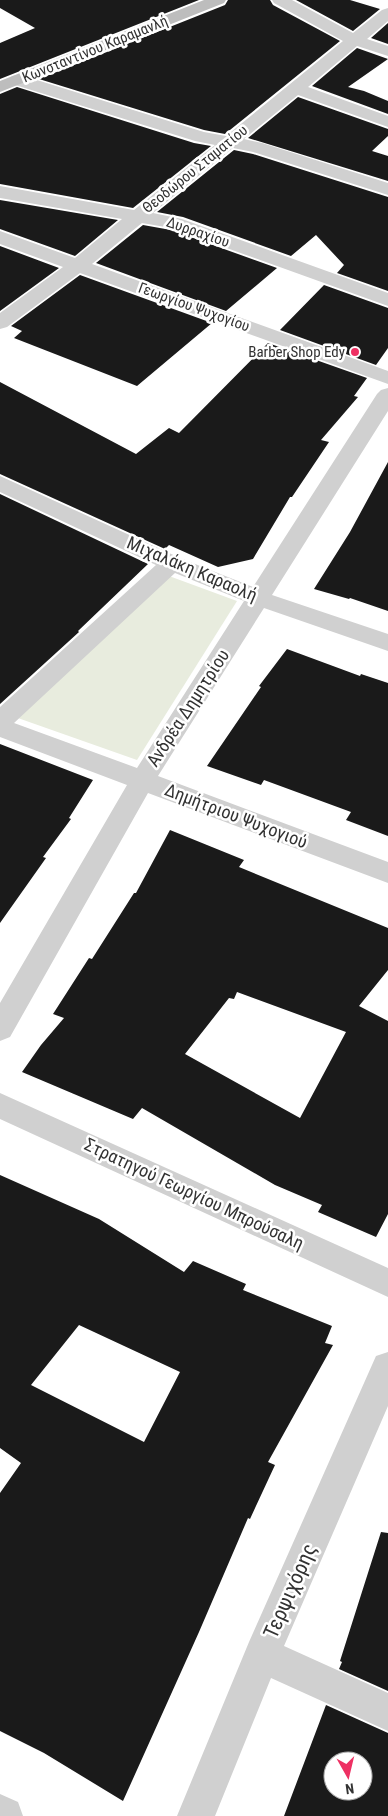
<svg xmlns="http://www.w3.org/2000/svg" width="388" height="1816" font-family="'Roboto Condensed',sans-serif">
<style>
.green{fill:#e8ecde}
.building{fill:#1a1a1a;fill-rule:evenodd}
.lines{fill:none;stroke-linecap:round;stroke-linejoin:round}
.street{fill:#d0d0d0;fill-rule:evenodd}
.secondary{fill:#bdbdbd;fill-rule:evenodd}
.poi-dot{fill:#ee3063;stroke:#fff;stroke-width:2}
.labels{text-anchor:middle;stroke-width:5;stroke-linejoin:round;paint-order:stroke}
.far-street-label{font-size:15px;fill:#333;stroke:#fff}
.far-poi-label{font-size:15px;fill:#333;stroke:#fff;text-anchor:end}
.street-label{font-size:18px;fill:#333;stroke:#fff}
.near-street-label{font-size:21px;fill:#333;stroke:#fff}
</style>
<rect width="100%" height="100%" fill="#fff"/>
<path class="green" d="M169 576 237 601 137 760 15 717Z"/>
<path class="building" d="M0 0H199L0 79V43L35 28 0 8Z
M228 0H270L273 5 340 41 225 134 204 130 39 79 225 5Z
M296 0H350L380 9 353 31Z
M388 23V44L371 38Z
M357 48 388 59 348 87 364 91 388 101V114L312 86Z
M17 87 194 143 211 146 133 208 0 184V94Z
M298 97 388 129V136L372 151 388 156V181L248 138Z
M234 150 253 154 388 197V291L337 273 344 265 316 235 291 256 183 217 157 212Z
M0 200 118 220 75 256 0 229Z
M143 225 171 230 277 268 226 311 96 263Z
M0 246 59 268 0 311Z
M80 275 212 323 137 386 14 338 22 331 11 326Z
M324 285 388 308V348L376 365 280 330Z
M268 343 367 378 354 396 358 397 321 440 329 442 292 497H290L253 559 218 567 169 545 165 549 0 474V382L136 454 169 428 179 433Z
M388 462V611L350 598 349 599 314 589 350 532Z
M0 494 148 564 78 631 79 632 0 704Z
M287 649 360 676 361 674 388 683V836L346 820 351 812 264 780 261 785 207 766 261 687 259 686Z
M0 744 93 780 69 818 71 819 43 857 46 858 0 923Z
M170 830 244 860 239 867 388 928V970L359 1006 388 1021V1214L376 1237 318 1212 322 1205 275 1185 142 1108 133 1119 22 1072 41 1045 64 1018 53 1014 89 958 92 959 134 893H136ZM237 992 346 1032 300 1118 185 1054 229 998 234 999Z
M0 1175 99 1219 184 1272 193 1261 246 1284 243 1290 332 1326 325 1343 333 1345 268 1462 275 1465 250 1519 248 1518 199 1632 123 1801 44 1753 0 1731V1493L21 1463 0 1448ZM79 1325 180 1372 144 1442 31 1385Z
M381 1532 388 1533V1691L339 1669 342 1662 340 1661Z
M326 1705 388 1733V1816H284ZM333 1761H363V1791H333Z"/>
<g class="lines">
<path class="street" d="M272 0H292L353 33 382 10 388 8V21L367 39 388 46V56L357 46 308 87 388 116V127L298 95 244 139 262 143 388 183V195L253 152 233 148 153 213 182 219 388 293V306L171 228 142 223 92 264 388 371V384L80 273 7 327 0 329V313L63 267 0 244V231L75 258 122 219 0 198V186L134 210 215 145 195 141 12 84 9 80 12 76 18 75 24 76 204 132 226 136 343 41 274 3Z
M388 388V411L272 595 388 634V651L264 608 158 776 388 862V883L148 793 10 1037 0 1041V1003L127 785 0 737V707L156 565 0 492V476L180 558 253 587 377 394 381 390ZM175 573 244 601 137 768 14 723Z
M0 1093 388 1268V1297L0 1119Z
M388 1352V1406L284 1646 388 1693V1731L271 1678 215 1816H177L249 1642 376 1356Z
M0 1794 18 1802 23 1816H0Z"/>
<path class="secondary" d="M204 0H226L224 3 0 92V81Z"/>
</g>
<circle class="poi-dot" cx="355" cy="352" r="5"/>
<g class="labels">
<g class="far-street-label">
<text transform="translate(95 49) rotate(-22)" y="5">Κωνσταντίνου Καραμανλή</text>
<text transform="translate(195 169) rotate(-39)" y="5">Θεοδώρου Σταματίου</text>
<text transform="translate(198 232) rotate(19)" y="5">Δυρραχίου</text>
<text transform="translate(194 307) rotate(20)" y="5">Γεωργίου Ψυχογίου</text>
</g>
<g class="far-poi-label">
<text x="345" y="357">Barber Shop Edy</text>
</g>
<g class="street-label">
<text transform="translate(192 569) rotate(23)" y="6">Μιχαλάκη Καραολή</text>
<text transform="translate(188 708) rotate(-57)" y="6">Ανδρέα Δημητρίου</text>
<text transform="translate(236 816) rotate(21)" y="6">Δημήτριου Ψυχογιού</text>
<text transform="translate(194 1194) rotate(25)" y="6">Στρατηγού Γεωργίου Μπρούσαλη</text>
</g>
<g class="near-street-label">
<text transform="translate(290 1591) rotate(-66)" y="7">Τερψιχόρης</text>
</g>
</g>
<g transform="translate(348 1776) rotate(172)"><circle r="24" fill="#ffffff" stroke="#adadad"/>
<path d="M0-4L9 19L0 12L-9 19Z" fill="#ee3063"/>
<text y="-8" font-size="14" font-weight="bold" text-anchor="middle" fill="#333333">N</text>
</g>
</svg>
